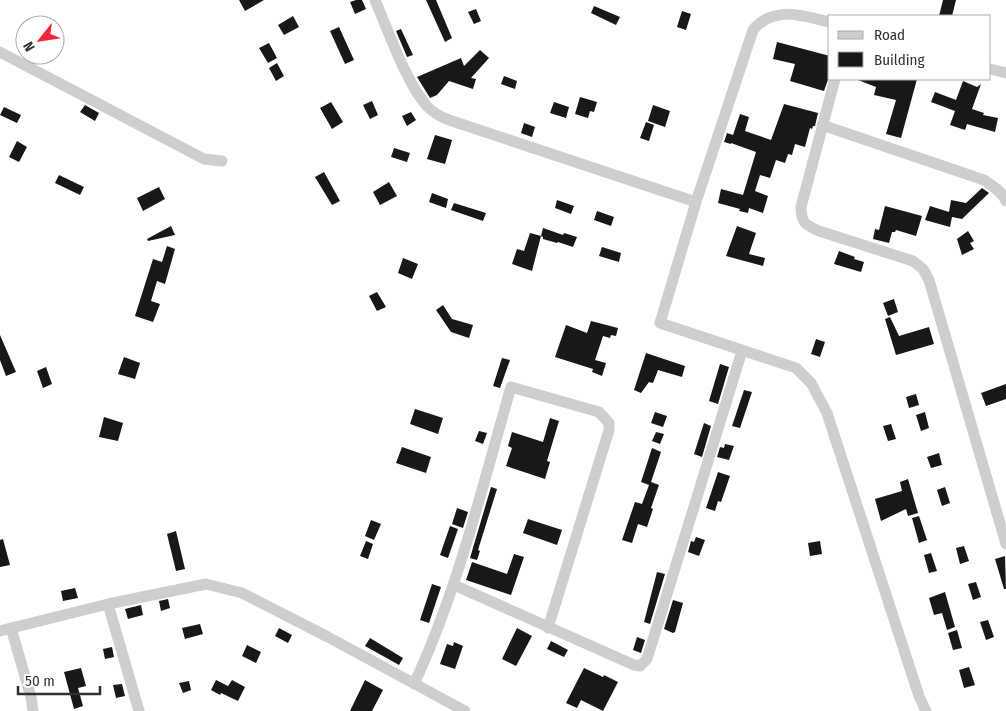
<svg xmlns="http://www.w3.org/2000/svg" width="1006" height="711" font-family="'Fira Sans Condensed',sans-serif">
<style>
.building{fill:#181818}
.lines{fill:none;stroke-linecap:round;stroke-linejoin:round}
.street{stroke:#cecece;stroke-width:11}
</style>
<rect width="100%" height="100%" fill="#fff"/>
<path class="building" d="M239 0H264L245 11Z
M356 0H362L366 9 355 14 350 2Z
M426 0H436L452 38 445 42Z
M943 0H956L952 16H939Z
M594 6 620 17 616 25 591 13Z
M476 9 481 21 474 24 468 12Z
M682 11 691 14 686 30 677 27Z
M293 16 299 27 284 35 278 25Z
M339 27 354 60 345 64 330 31Z
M401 29 413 55 407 57 396 31Z
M777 42 830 56V74L824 91 790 81 795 64 773 59Z
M269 43 277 58 268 63 259 48Z
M480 50 489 58 471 78 476 79 473 89 449 81 437 95 430 98 417 77 461 58 464 66Z
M277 63 284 76 276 81 269 68Z
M504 76 517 81 515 89 501 84Z
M858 79H917L901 138 886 134 896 100 874 95 876 87 858 80Z
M963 81 977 87 981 84 972 109 984 113 983 115 998 118 995 132 967 124 965 130 950 125 955 111 931 102 935 92 956 100Z
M580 97 597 102 594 112 590 111 588 118 575 114Z
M372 101 378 115 370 119 363 105Z
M331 102 343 122 332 129 320 108Z
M554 102 569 107 566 118 550 113Z
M784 104 818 113 815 126H813L812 129 810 128 805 147 795 144 792 155 788 154 785 163 776 160 770 178 760 175 755 191 768 196 763 213 749 208 748 213 739 211 740 209 718 203 721 189 743 195 756 152 731 143V144L724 142 727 133 733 135 740 114 749 117 745 131 771 140Z
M85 105 99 113 95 121 80 112Z
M653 105 670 111 665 127 648 121Z
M4 107 21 115 17 123 0 115Z
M411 112 416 120 407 126 402 116Z
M646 122 654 125 649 141 640 138Z
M524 123 535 127 532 137 521 133Z
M435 135 452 140 445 164 427 159Z
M17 141 27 147 19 162 9 157Z
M394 148 410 153 407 162 391 157Z
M324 172 340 201 332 205 315 177Z
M59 175 84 187 80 195 55 183Z
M389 182 397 196 380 205 373 192Z
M159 187 165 199 143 211 137 198Z
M982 188 989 193 962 219 952 217 950 227 925 220 930 206 949 212 951 200 966 203Z
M432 193 448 199 446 208 429 202Z
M557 200 574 206 571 214 555 208Z
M454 203 486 213 483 221 451 210Z
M885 206 922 216 916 236 896 230 895 232H892L889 243 873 239 875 229 879 230Z
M597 211 614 217 611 226 594 220Z
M171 226 175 235 148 241 147 239Z
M737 226 756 233 749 254 765 258 763 266 726 256Z
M543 228 563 235 564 233 577 237 573 247 558 242 557 243 543 239V237L541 236 532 271 512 264 517 249 524 251 530 233 541 236Z
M968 231 974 241 970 243 974 249 962 255 957 239Z
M167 246 175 249 165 284 157 281 151 301 160 304 153 322 135 316 153 259 162 262Z
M602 247 621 253 619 262 599 256Z
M839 251 855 257 854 259 864 262 861 272 834 264Z
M403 258 418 264 412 279 398 273Z
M377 292 386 307 377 311 369 296Z
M894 299 898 312 888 316 883 303Z
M443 305 452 319 473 325 469 338 451 332 436 310Z
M890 317 899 336 929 327 934 344 896 355 885 319Z
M591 321 618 328 616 336 611 335 610 338 603 336 595 360 606 363 602 376 592 372 593 369 555 357 566 325 587 333Z
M0 335 16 372 6 376 0 360Z
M816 339 825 342 820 357 811 354Z
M646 353 685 366 682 377 658 370 653 383 649 382 641 393 634 390Z
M124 357 140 363 135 379 118 374Z
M502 358 510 360 500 388 493 386Z
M720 364 729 367 718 404 709 401Z
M46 367 52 384 43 388 37 371Z
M1006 384V399L986 406 981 393Z
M744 390 752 392 740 428 732 426Z
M916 394 919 405 909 408 906 397Z
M415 409 443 418 438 434 410 424Z
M655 412 667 416 663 427 651 423Z
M925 412 929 428 921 431 916 415Z
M104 417 123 423 118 441 99 437Z
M550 418 559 421 547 461 550 462 545 479 506 466 512 448 508 446 512 432 543 442Z
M704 423 711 426 702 457 694 454Z
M891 424 896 439 888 441 883 426Z
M479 431 487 433 483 444 475 441Z
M656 432 664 434 660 444 652 441Z
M725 444 734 446 729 460 717 457 720 447 724 448Z
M402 447 431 457 426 473 396 463Z
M652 448 661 452 651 482 659 485 651 508 653 509 647 527 638 524 632 543 622 540 635 502 642 504 649 485 641 482Z
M939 453 942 465 931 468 927 457Z
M718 472 730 476 721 502 718 501 715 511 706 508Z
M908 479 918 513 908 516 906 509 881 521 875 499 902 491 900 482Z
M491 487 497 489 478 550 480 551 477 560 470 558Z
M945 487 950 503 942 506 937 490Z
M457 508 468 512 463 528 452 524Z
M919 516 927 540 919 543 912 518Z
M528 519 562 530 557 545 523 533Z
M371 520 381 524 374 540 365 536Z
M450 526 458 529 448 558 440 555Z
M176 531 185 569 176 571 167 534Z
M696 537 705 540 699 556 688 552 691 541 694 542Z
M3 539 10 565 0 567V540Z
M366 541 373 544 368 559 360 556Z
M820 541 822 554 810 556 808 543Z
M964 546 969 561 960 564 956 548Z
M931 553 937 571 929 573 924 555Z
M514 554 524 557 511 595 466 580 472 562 507 574Z
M1005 556 1006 589H1004L995 559Z
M657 572 665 574 650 624 644 622Z
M976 582 981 597 973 600 968 584Z
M432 584 441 587 429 623 420 620Z
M75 588 78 598 63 601 61 591Z
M945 592 955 627 947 630 942 613 934 615 929 598Z
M168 599 170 608 161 611 159 601Z
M673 600 683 603 675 632 673 633 664 629Z
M141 605 143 615 128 619 125 609Z
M988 620 994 637 986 640 980 622Z
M200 624 203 634 185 639 182 628Z
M279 628 292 635 288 643 275 636Z
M517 628 532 636 516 666 502 659Z
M957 630 962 648 953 650 948 633Z
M637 637 645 640 641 653 633 650Z
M370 638 403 658 399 665 365 646Z
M551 641 568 650 564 657 547 649Z
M454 642 463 646 455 669 440 664 447 644 453 646Z
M247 645 261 652 256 663 242 656Z
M112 647 114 657 105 659 103 649Z
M969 667 975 685 964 688 959 670Z
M81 668 86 686 78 688 83 706 74 709 64 672Z
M584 668 603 677 604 675 618 682 603 711 581 700 577 708 566 703Z
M216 680 228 686 232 680 245 687 238 701 221 693 220 695 211 690Z
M365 680 383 690 372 711H350Z
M189 681 191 690 183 693 179 683Z
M122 684 125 696 116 698 113 685Z"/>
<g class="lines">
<path class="street" d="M375 0C388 30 406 82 426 105 433 113 441 117 449 120L696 202
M830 22C802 16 774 5 753 30L696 202 660 323 796 368 811 383 827 413 919 696 926 711
M0 52 204 159 222 161
M990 69 1006 73
M835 79 801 207C801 222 805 225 819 231L913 261 923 269 929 280 1006 544
M822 125 984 180C992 186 1002 191 1006 201
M454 585 634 665 640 666 647 659 742 351
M108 604 139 711
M11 628 31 697 33 711
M0 631 108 604 206 584 242 593 328 637 465 711
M414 684C458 590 482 487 511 387L599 412 609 423V430L548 628"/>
</g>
<rect x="828" y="15" width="162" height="65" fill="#ffffff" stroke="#adadad"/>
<rect x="838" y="31" width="25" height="8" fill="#cecece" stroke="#adadad"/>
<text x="874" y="40" font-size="15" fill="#313131">Road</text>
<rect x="838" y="52" width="25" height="15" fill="#181818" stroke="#adadad"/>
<text x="874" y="65" font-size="15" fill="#313131">Building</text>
<g transform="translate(40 40) rotate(240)"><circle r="24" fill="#ffffff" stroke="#adadad"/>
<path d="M0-4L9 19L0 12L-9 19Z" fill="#f62436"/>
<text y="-8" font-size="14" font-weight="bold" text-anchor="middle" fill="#313131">N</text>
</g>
<path d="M18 686v8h82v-8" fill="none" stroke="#313131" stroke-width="2.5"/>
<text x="25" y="686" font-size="15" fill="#313131" stroke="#ffffff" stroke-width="4" paint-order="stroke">50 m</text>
</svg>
